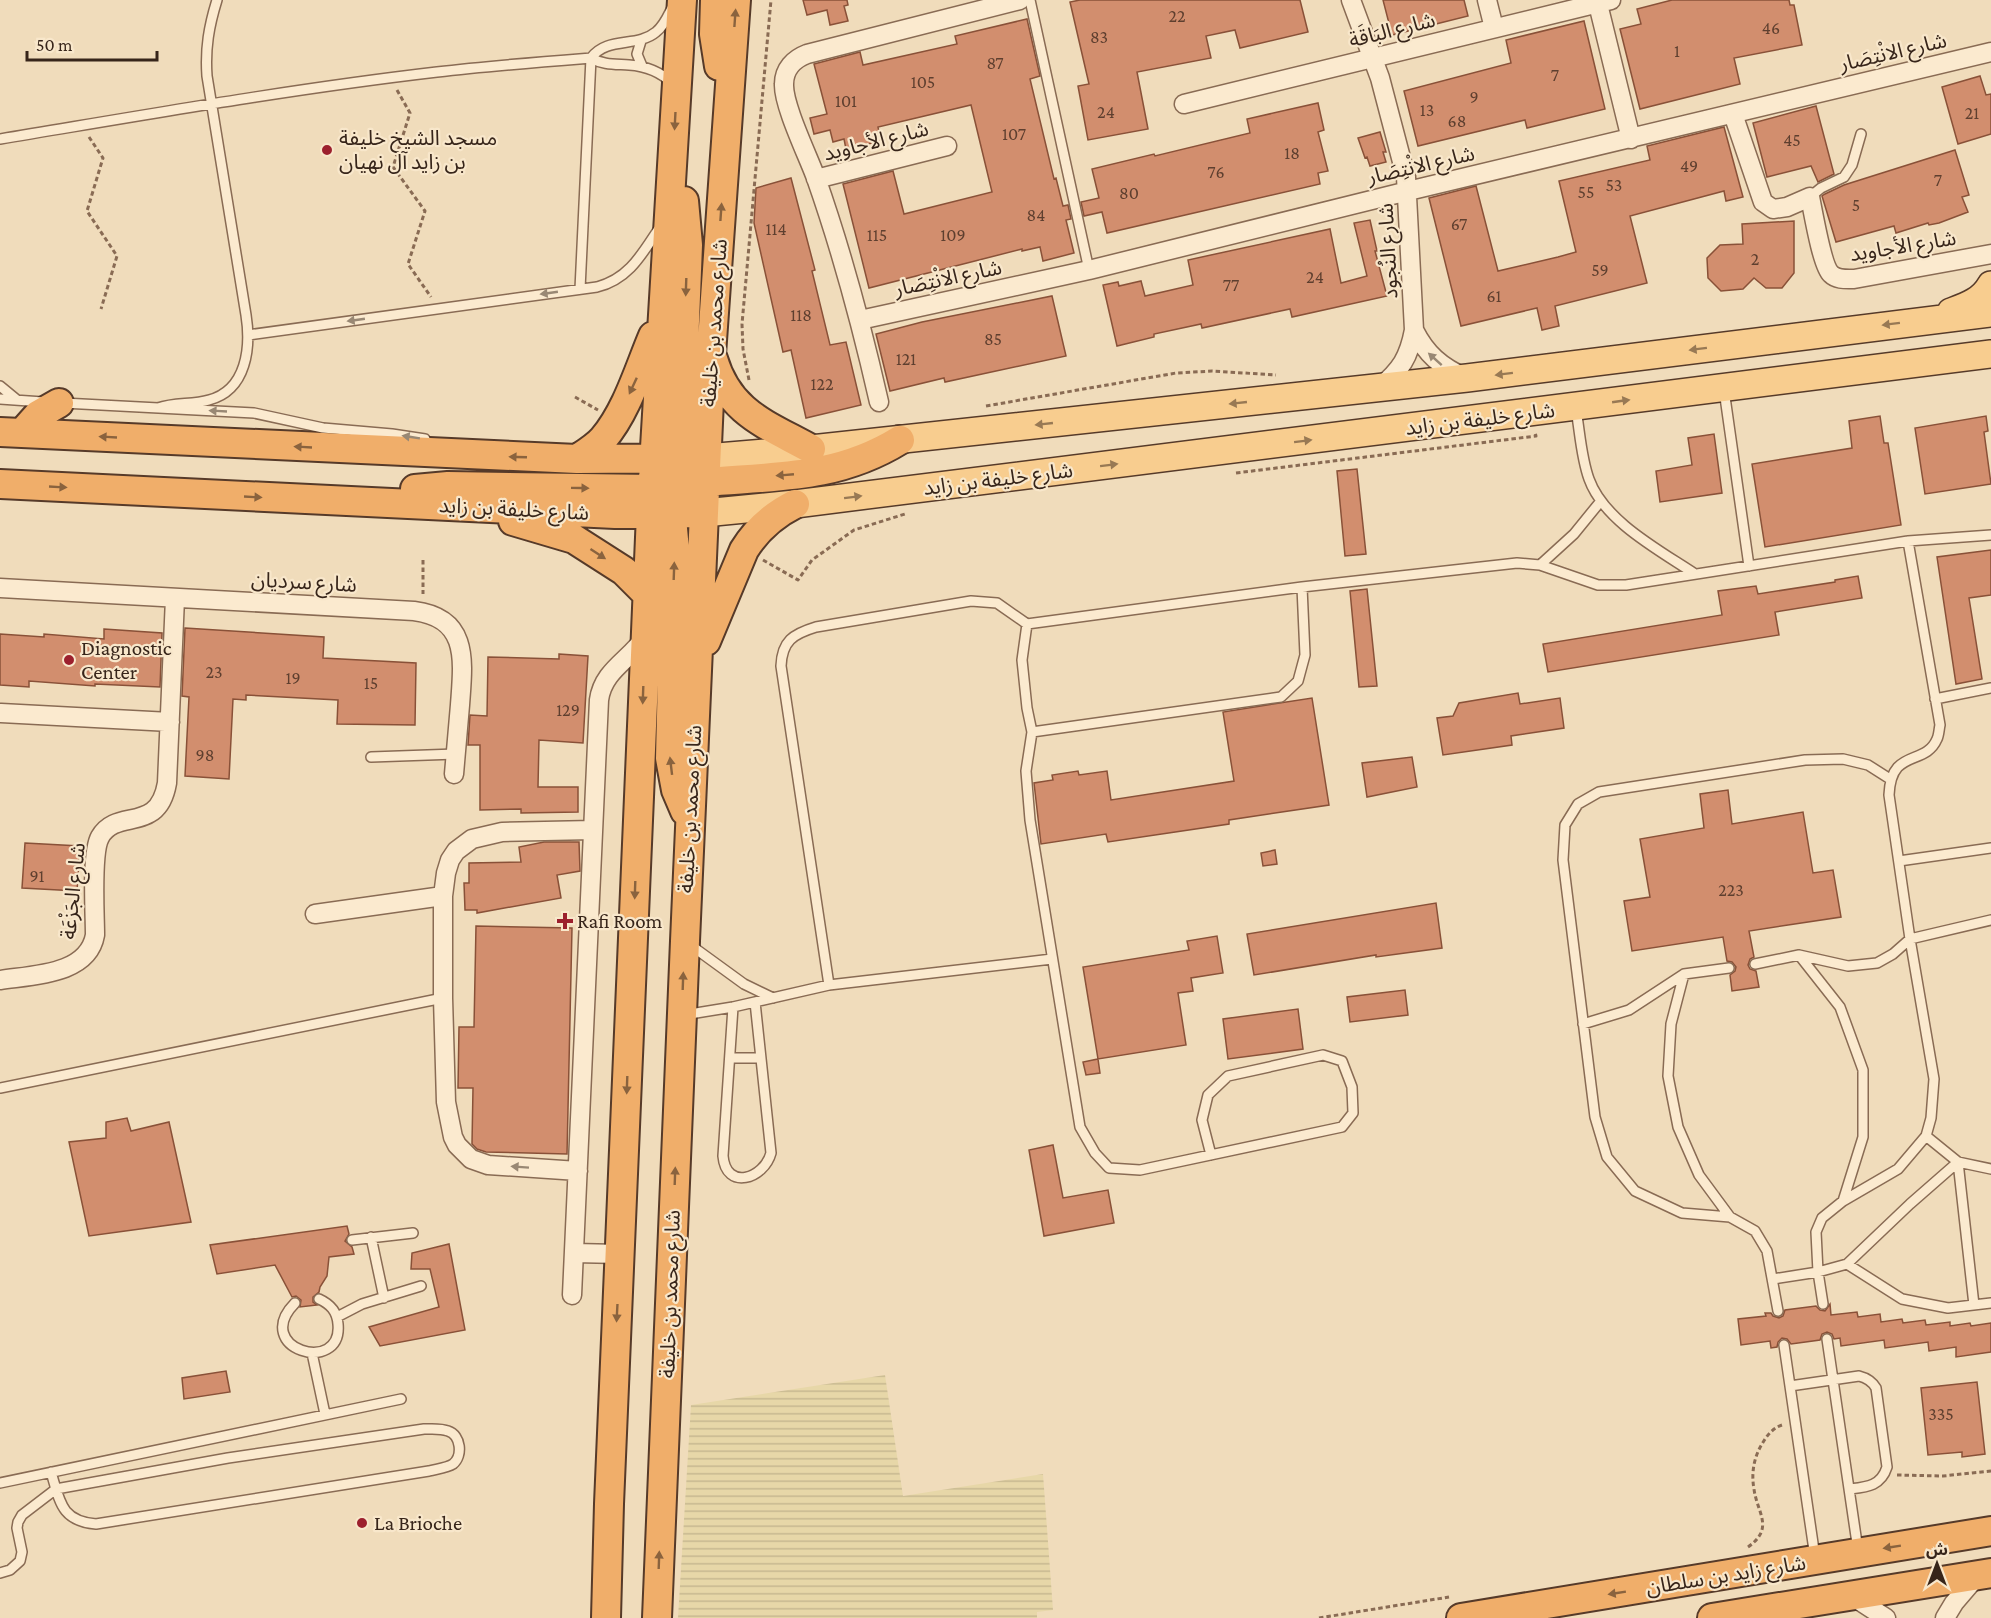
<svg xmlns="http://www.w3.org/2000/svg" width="1991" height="1618" font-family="'Crimson Pro','Noto Sans Arabic',serif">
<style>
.farmland{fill:url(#farmland-rules)}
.building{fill:#d28e6e;stroke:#895138;stroke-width:1.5}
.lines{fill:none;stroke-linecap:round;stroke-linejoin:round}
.service-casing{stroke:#896b54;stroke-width:12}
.minor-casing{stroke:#896b54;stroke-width:21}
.primary-casing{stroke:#563a29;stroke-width:30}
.trunk-casing{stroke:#563a29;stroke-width:32}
.path{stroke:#896b54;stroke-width:3;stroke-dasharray:4.5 3;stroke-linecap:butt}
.service{stroke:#fbeacf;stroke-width:9}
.minor{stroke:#fbeacf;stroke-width:18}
.primary{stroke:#f8cd8f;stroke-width:27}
.trunk{stroke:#f0ae6a;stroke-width:28}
.oneway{fill:#8a633e}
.oneway2{fill:#998874}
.oneway3{fill:#987954}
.poi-dot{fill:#9c202d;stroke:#f8e7cb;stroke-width:2}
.labels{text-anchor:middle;stroke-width:4.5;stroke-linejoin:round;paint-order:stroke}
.number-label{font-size:18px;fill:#5e3f2f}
.street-label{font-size:21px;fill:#37251a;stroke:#f8e7cb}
.poi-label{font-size:21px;fill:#37251a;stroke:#f8e7cb;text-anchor:start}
</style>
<defs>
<pattern id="farmland-rules" width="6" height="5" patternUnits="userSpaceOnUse" patternTransform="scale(1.5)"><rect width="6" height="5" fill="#e7d7a8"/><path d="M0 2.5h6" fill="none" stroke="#c7b890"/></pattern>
</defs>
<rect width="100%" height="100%" fill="#f0dcbb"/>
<path class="farmland" d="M885 1375 903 1496 1043 1474 1053 1610 1037 1612V1618H678L691 1405Z"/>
<path class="building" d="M803 0H847L848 5 844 6 848 21 830 25 827 10 807 15Z
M1080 0H1300L1308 32 1240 48 1235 30 1206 36 1211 58 1137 72 1148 129 1088 140 1078 86 1089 84 1070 2Z
M1383 0H1464L1468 16 1392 35Z
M1672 0H1789L1790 5H1794L1802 45 1734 58 1740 84 1640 109 1620 29 1641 24 1637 9Z
M1027 19 1040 76 1030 79 1054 179 1056 178 1063 206 1068 205 1071 219 1066 220 1074 253 1043 261 1040 247 1022 251V249L869 288 843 184 893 171 904 214 992 192 971 105 878 127 881 141 846 149 844 139 833 142 830 130 814 134 810 118 827 114 814 64 860 52 863 65 957 44 955 36Z
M1584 21 1605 109 1527 128 1525 120 1418 146 1404 91 1511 63 1506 40Z
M1980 76 1986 95 1991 94V134L1958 144 1942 87Z
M1318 103 1324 130 1318 132 1328 171 1318 173 1320 184 1107 233 1102 212 1084 216 1081 202 1099 198 1092 169 1154 154 1155 156 1250 133 1247 119Z
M1816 106 1834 174 1818 182 1811 166 1767 177 1753 123Z
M1724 127 1743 197 1726 201 1724 191 1630 216 1647 283 1555 306 1559 326 1542 330 1537 308 1461 326 1429 198 1476 186 1498 271 1558 257 1576 252 1559 181 1650 160 1647 146Z
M1380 132 1386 152H1383L1386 162 1370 166 1367 157 1365 158 1358 138Z
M1955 150 1969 195 1962 197 1968 212 1939 223 1929 225 1928 223 1896 233 1894 226 1836 242 1822 196 1825 194 1844 185Z
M791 178 815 270 812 271 830 345 846 342 861 405 806 418 791 350 783 352 754 223 756 188Z
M1370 220 1377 251H1375L1387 296 1292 317 1290 309 1202 328 1201 324 1154 334V337L1117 346 1103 285 1118 282 1119 286 1141 281 1145 296 1193 285 1188 260 1330 229 1341 283 1367 276 1354 223Z
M1794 221V273L1782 288H1766L1754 278 1743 289 1721 291 1708 278 1707 258 1720 245 1743 244 1742 224Z
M1052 296 1066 356 945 382 944 378 890 391 876 334 922 322Z
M1880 416 1884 443H1888L1901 525 1765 547 1752 464 1852 448 1849 421Z
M1986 416 1988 431 1984 432 1991 484 1925 494 1915 428Z
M1714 434 1722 493 1660 502 1656 471 1692 465 1688 438Z
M1357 469 1366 554 1345 556 1337 471Z
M1991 550V595L1969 598 1982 679 1956 684 1937 557Z
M1858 576 1862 598 1775 612 1779 635 1548 672 1543 644 1722 615 1718 591 1756 586 1758 594 1835 582V580Z
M1367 589 1377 686 1359 687 1350 591Z
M185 628 324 637 323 658 416 663 415 725 337 724 338 700 246 695V700L233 699 229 779 185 776 189 697 182 696Z
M104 629 162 633 160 687 95 684V686L29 681V687L0 685V634L44 637V634L104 639Z
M559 654 588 656 583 743 539 740 538 787H578V812L521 813V809L480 810V745H468L470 715 487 716 488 657 559 659Z
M1518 693 1520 704 1560 698 1564 728 1511 736 1512 745 1443 755 1437 718 1453 716 1459 703Z
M1312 698 1329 805 1229 820V824L1108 842 1106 834 1041 844 1034 783 1053 780 1052 775 1078 771 1079 775 1107 771 1111 800 1234 781 1223 712Z
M1412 757 1417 787 1367 797 1362 763Z
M1728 790 1732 824 1803 812 1813 873 1833 870 1841 917 1749 931 1754 957 1750 959 1748 965 1750 969 1756 971 1759 987 1732 991 1730 975 1735 971 1736 967 1732 962 1727 961 1723 937 1632 951 1624 901 1650 897 1640 839 1704 828 1700 794Z
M544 842H579L580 871 557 875 561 898 477 913V910H465L464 883H469V863L521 862 519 847Z
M25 843 80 846 77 891 22 888Z
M1275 850 1277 864 1263 866 1261 853Z
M1436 903 1442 948 1376 957V955L1254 975 1247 934Z
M476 926 572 928 567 1154 486 1152 477 1149 472 1144 473 1088H458L459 1027H474Z
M1217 936 1223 973 1191 978 1193 991 1178 993 1186 1045 1098 1059 1083 967 1189 950 1187 941Z
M1405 990 1408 1015 1350 1022 1347 997Z
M1298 1009 1303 1049 1228 1059 1223 1019Z
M1098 1059 1100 1073 1086 1075 1083 1062Z
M127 1118 131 1131 169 1122 191 1222 89 1236 69 1142 106 1138V1122Z
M1053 1145 1063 1198 1108 1190 1114 1223 1044 1236 1029 1150Z
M347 1226 349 1234 345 1241 352 1247 354 1254 329 1257 327 1276 320 1287 319 1292 313 1297V1302L317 1305 300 1307 301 1300 296 1296 292 1297 275 1265 217 1274 210 1245Z
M449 1244 465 1330 380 1346 369 1327 439 1307 430 1269H411L412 1253Z
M1830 1304 1831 1315 1857 1312 1858 1317 1880 1314 1881 1322 1902 1319 1903 1323 1925 1320 1926 1325 1950 1322V1326L1970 1323 1971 1326 1991 1323V1352L1956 1357V1347L1929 1351 1928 1342 1885 1348 1884 1340 1841 1346 1840 1338 1834 1339 1832 1334 1827 1332 1822 1334 1820 1340 1791 1344 1787 1339 1782 1338 1778 1342 1777 1347 1771 1348 1770 1341 1741 1345 1738 1319 1766 1316 1765 1313H1771L1773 1316 1779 1318 1783 1316 1785 1310 1816 1306 1820 1310 1825 1311Z
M226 1371 230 1392 184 1399 182 1378Z
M1977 1382 1985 1454 1962 1457V1452L1928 1455 1921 1388Z"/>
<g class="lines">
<defs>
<path id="service" d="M1030 0 1089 270
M641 41 637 54 642 66
M0 139C145 115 291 89 437 72 488 66 540 62 591 58 603 65 615 64 629 65 645 66 661 72 673 84
M1810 197 1821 188 1844 177 1852 165 1861 134
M580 289 591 58C607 36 637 48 656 32 664 26 668 16 672 8
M248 335 597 287C629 279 642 254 660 227
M0 386 17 400
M1724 390 1749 566
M0 399 43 402
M63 403 254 413 323 428 392 434 425 439
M158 408C175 402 192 405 209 400 247 390 251 347 246 315L207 76C205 48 209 26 217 0
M1576 410C1580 432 1581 457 1589 479 1604 521 1659 550 1695 574
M1540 565 1574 534 1600 502
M1027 624 1022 660 1027 708 1032 732 1026 771 1030 820 1080 1127 1095 1153 1109 1168 1140 1170 1342 1127 1353 1113 1352 1087 1342 1061 1323 1055 1228 1076 1208 1095 1202 1120 1211 1155
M1935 699 1991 688
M1032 732 1281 697 1298 681 1305 655 1302 587
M371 757 456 754
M1899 861 1991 848
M689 944 744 984 773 998
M1799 955 1840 1007 1863 1070V1137L1843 1201
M1755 964 1799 955 1848 966 1877 963 1893 954 1910 939 1991 920
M1684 974 1671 1024 1668 1076 1678 1127 1699 1175 1730 1217
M829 985 781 666C782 641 793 634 816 627L971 601 997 603 1027 624 1302 587 1517 563 1540 565 1598 585H1626L1908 541 1991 535
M733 1007 723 1156C726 1191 764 1179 771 1153L755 1002
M684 1015 733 1007 829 985 1052 959
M1583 1024 1629 1010 1684 974 1729 968
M730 1058H761
M0 1088 443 998
M1926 1136 1958 1162 1974 1305
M371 1237 384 1298
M352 1240 413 1233
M1847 1264 1902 1299 1948 1308 1991 1303
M1773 1279 1818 1272 1847 1264 1910 1204 1958 1162 1991 1169
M295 1303C250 1349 343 1376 338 1324 337 1311 330 1304 319 1299
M1823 1304 1818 1272 1816 1232 1822 1218 1843 1201 1898 1169 1926 1136 1931 1118 1934 1079 1910 939 1889 795C1891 747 1925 767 1937 739 1939 735 1939 729 1940 725L1908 541
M1778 1311 1767 1251 1755 1231 1730 1217 1682 1213 1635 1191 1607 1157 1595 1117 1563 860 1565 825 1578 804 1599 792 1805 760 1843 759 1868 765 1890 779
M337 1317 362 1304 421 1286
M1827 1339 1858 1550
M1784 1345 1815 1557
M312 1353 325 1414
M1790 1386 1859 1376C1867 1378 1872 1381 1876 1388L1887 1467C1881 1486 1867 1487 1850 1489
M0 1483 401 1399
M0 1573 10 1570 20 1561 22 1552 17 1528 18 1522 22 1515 56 1489 228 1458 424 1429C432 1429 441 1428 448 1431 461 1435 463 1456 453 1464 447 1468 436 1469 429 1471L96 1524C61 1521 60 1502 51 1472"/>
<path id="minor" d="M1351 0 1380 78 1406 177 1414 330C1409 357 1401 370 1379 388
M1487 0 1494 28
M1597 0 1631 139
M1184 104 1611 0
M1733 114 1763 202 1773 209 1787 207 1810 197C1813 211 1822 266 1831 274 1837 280 1846 279 1854 279L1991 254
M816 179 947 146
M860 320 1089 270 1408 191 1991 52
M1414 330C1426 354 1441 367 1466 378
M879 402C862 327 842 252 816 178 808 156 783 105 784 84 784 69 794 59 807 54L1020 0
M0 588 414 611C470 618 463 662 460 705 458 728 456 751 454 774
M1 713 170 722
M315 914 443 896
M0 980C33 975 88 975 95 935 95 914 91 853 100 837 117 807 158 835 167 783L175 598
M578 1171 488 1165 471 1159 457 1145 453 1137 446 1102 443 998V896L446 873 450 860 456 851 472 839 502 832 593 830
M574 1253 620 1254
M572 1295 599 700C603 670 630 660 646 636
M1852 1596 1886 1618
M1945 1618 1954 1603 1978 1575"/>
<path id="primary" d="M1951 312C1967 306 1982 301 1991 285
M706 458 811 449 1467 378 1991 313
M704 513 795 504 1991 354"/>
<path id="trunk" d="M715 0 714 34 719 66
M684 201 688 245 681 422 680 458 684 475
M713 359C729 413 766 424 811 449
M0 432 577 459 706 458
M22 433 38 415 59 403
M577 459C586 453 596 447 603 439 627 411 639 369 653 336
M0 484 615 514 704 513
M415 489 448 486 653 489 670 482
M689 489 706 482C776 476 837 479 900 440
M670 497 675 550 670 758 676 790 685 811
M513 521 574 539 624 571 648 595
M706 641 744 550C757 529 773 515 795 504
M606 1618 609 1504 651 514 682 0
M657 1618 685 941 711 355 736 0
M1461 1618 1991 1531
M1712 1618 1991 1573"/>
</defs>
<use href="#service" class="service-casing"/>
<use href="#minor" class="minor-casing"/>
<use href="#primary" class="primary-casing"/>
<use href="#trunk" class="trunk-casing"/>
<path class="path" d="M397 90 410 113 393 167 425 211 408 264 431 297
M89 137 103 158 87 211 117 256 101 309
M749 380 743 349 742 324 771 0
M575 397 598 410
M986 406 1176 373 1212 371 1276 375
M1236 473 1536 436 1535 432
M423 560V594
M763 560 798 580 812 560 854 530 905 514
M1897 1475 1943 1476 1991 1471
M1748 1547C1775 1528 1757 1513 1754 1489 1751 1473 1754 1457 1762 1444 1767 1435 1773 1428 1782 1425
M1319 1618 1449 1597"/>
<use href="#service" class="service"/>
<use href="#minor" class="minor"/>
<use href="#primary" class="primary"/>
<use href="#trunk" class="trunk"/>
</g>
<defs><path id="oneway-solid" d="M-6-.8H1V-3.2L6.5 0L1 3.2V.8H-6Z" transform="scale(1.5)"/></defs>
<g class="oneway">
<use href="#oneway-solid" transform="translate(735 18) rotate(-86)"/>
<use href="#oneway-solid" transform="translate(675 121) rotate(93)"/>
<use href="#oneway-solid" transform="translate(721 212) rotate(-86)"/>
<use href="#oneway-solid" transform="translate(686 287) rotate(92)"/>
<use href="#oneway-solid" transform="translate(633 386) rotate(115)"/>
<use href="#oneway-solid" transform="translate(108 437) rotate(-177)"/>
<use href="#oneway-solid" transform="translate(303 447) rotate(-177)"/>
<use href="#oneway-solid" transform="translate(518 457) rotate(-178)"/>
<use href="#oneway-solid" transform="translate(785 475) rotate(175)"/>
<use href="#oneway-solid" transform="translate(58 487) rotate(3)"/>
<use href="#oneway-solid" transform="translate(580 488) rotate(1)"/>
<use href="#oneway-solid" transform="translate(253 497) rotate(3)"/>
<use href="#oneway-solid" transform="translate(598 554) rotate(33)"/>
<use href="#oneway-solid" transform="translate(674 571) rotate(-88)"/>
<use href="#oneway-solid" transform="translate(643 695) rotate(92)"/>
<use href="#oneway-solid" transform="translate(671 766) rotate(-97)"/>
<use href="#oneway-solid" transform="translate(635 890) rotate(92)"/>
<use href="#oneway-solid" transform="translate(683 981) rotate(-88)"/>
<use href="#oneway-solid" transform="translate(627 1085) rotate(92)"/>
<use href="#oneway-solid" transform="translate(675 1176) rotate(-88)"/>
<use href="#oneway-solid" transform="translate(617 1313) rotate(93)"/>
<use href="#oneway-solid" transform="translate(1892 1547) rotate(171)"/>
<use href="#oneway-solid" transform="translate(659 1560) rotate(-88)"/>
<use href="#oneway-solid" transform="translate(1617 1593) rotate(171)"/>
</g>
<g class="oneway2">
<use href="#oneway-solid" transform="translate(549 293) rotate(172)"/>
<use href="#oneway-solid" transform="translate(356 320) rotate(172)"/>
<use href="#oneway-solid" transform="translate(1435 359) rotate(-138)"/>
<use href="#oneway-solid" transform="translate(218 411) rotate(-177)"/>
<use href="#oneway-solid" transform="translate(411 437) rotate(-171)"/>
<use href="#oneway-solid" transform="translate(520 1167) rotate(-176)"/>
</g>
<g class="oneway3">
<use href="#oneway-solid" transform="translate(1891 324) rotate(173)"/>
<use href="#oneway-solid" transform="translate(1698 349) rotate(173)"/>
<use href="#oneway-solid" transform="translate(1504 374) rotate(173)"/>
<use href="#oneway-solid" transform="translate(1621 401) rotate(-8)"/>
<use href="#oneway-solid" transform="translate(1238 403) rotate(174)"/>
<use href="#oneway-solid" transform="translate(1044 424) rotate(174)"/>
<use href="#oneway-solid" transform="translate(1303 441) rotate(-7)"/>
<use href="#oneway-solid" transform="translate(1109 465) rotate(-7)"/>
<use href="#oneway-solid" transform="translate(853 497) rotate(-7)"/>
</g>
<g class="poi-dot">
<circle cx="327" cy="150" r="6"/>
<circle cx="69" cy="660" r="6"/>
<path d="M562 912h6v6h6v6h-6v6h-6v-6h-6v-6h6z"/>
<circle cx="362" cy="1523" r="6"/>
</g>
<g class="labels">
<g class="number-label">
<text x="1177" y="22">22</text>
<text x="1771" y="34">46</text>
<text x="1099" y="43">83</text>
<text x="1677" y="57">1</text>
<text x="995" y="69">87</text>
<text x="1555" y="81">7</text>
<text x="923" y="88">105</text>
<text x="1474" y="103">9</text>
<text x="846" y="107">101</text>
<text x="1427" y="116">13</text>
<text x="1106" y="118">24</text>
<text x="1972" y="119">21</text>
<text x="1457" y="127">68</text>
<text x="1014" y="140">107</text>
<text x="1792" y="146">45</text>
<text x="1292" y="159">18</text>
<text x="1689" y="172">49</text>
<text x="1216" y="178">76</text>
<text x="1938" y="186">7</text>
<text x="1614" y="191">53</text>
<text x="1586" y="198">55</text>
<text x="1129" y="199">80</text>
<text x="1856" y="211">5</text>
<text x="1036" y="221">84</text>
<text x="1459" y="230">67</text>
<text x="776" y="235">114</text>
<text x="877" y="241">115</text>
<text x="953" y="241">109</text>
<text x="1755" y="265">2</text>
<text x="1600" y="276">59</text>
<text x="1315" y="283">24</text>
<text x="1231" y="291">77</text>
<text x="1494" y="302">61</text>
<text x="801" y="321">118</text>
<text x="993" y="345">85</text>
<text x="906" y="365">121</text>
<text x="822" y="390">122</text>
<text x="214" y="678">23</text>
<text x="293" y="684">19</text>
<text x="371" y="689">15</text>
<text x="568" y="716">129</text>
<text x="205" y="761">98</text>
<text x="37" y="882">91</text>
<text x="1731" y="896">223</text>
<text x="1941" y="1420">335</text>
</g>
<g class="street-label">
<text transform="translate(1392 30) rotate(-14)" y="7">شارع البَاقَة</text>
<text transform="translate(1893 52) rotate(-13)" y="7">شارع الانْتِصَار</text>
<text transform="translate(876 141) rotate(-14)" y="7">شارع الأجاويد</text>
<text transform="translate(1421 165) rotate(-13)" y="7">شارع الانْتِصَار</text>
<text transform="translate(1903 246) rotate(-9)" y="7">شارع الأجاويد</text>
<text transform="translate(1388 251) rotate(-93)" y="7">شارع النُجود</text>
<text transform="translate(948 278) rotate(-12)" y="7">شارع الانْتِصَار</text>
<text transform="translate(714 323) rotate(-86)" y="7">شارع محمد بن خليفة</text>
<text transform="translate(1480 419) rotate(-7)" y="7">شارع خليفة بن زايد</text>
<text transform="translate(998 479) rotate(-7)" y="7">شارع خليفة بن زايد</text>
<text transform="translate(514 509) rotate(3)" y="7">شارع خليفة بن زايد</text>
<text transform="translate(304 582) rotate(3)" y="7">شارع سرديان</text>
<text transform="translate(690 809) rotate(-87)" y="7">شارع محمد بن خليفة</text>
<text transform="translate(73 891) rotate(-84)" y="7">شارع الجَزْعَة</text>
<text transform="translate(670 1294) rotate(-88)" y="7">شارع محمد بن خليفة</text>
<text transform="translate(1726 1575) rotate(-9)" y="7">شارع زايد بن سلطان</text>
</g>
<g class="poi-label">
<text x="339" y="145">مسجد الشيخ خليفة<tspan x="339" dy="24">بن زايد آل نهيان</tspan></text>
<text x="81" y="655">Diagnostic<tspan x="81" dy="24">Center</tspan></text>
<text x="577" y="928">Rafi Room</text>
<text x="374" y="1530">La Brioche</text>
</g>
</g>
<g transform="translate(1937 1564)" stroke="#f8e7cb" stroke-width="4.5" paint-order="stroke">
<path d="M0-4.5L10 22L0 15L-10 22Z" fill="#37251a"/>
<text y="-9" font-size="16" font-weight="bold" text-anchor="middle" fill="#37251a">ش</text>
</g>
<path d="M27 51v9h130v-9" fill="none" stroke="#37251a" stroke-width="3"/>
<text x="36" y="51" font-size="18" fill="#37251a" stroke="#f8e7cb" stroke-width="4.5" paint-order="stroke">50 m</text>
</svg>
